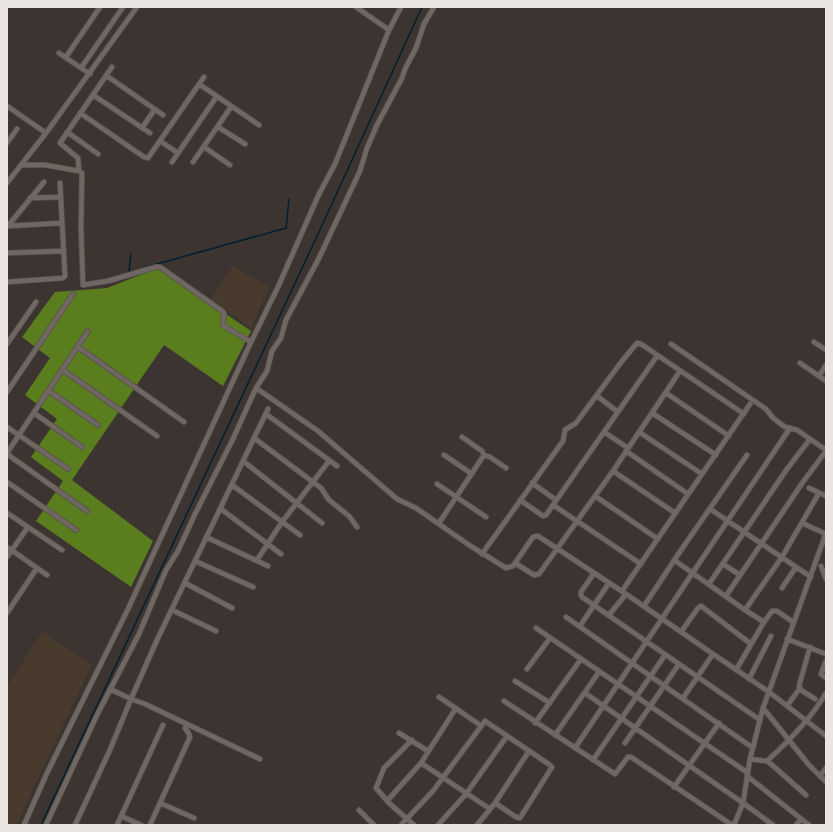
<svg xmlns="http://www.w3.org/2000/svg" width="833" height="832" font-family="'PT Sans',sans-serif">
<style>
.industrial{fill:#483b2d}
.forest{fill:#5a7e1e}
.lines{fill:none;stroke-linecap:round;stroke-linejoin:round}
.stream{stroke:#002032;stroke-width:1.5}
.street-casing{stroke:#57504d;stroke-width:6}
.street{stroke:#706763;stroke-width:4.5}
</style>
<rect width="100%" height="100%" fill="#3c3430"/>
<path class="industrial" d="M233 266 269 287 251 328 210 300Z
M42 632 92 664 16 825H7V686Z"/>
<path class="forest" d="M158 268 251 331 223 386 164 345 72 480 153 541 131 587 36 521 63 481 31 457 57 419 25 395 50 358 22 337 55 292 107 288Z"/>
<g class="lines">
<path class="stream" d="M131 254 129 271 131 272
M146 267 286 228 289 199
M41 825 319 232 422 7"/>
<defs>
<path id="street" d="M356 7 389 30
M59 53 90 74
M66 57 100 7
M81 68 123 7
M107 76 163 115
M199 84 259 125
M93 95 150 133
M7 106 46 133
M80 113 144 157 148 158 204 77
M218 127 245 144
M142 128 155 109
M67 132 98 154
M160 141 178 153
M7 143 17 129
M204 147 230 165
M172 162 217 96
M193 162 231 107
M21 165H45L79 171 82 173 81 228 83 285 108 281 156 267H160L222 311 224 313 223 324 224 326 251 342
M79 171 78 158 60 143 112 67
M7 183 46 133 137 7
M30 198 61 197
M8 226 62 223
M7 227 44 182
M7 253 64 251
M7 282 63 278 65 276 60 183
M814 342 826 350
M7 344 36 302
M671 344 766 409 773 418 785 427 797 430 826 450
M78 347 184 422
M800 363 826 381
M63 370 157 436
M819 376 826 365
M256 388 318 431 397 499 416 508 469 545 506 568 513 566 533 537 538 536 626 594 713 654 769 692 826 736
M49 391 98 425
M7 392 73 294
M666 393 729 436
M597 396 618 412
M34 413 82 447
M652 413 716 455
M266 414 337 466
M7 427 68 469
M604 432 628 448
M639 432 702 474
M254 438 321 488 329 500 349 516 357 527
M626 451 688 494
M7 453 88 331
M7 454 87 511
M444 455 472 474
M484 455 490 457 506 468
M243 461 322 523
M613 471 675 513
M7 482 76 530
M532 483 556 500
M437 484 486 517
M232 485 300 535
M809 488 826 496
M595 496 658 539
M520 500 543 516 546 515 657 356
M553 505 641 564
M221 509 281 554
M710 509 811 577
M7 513 62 550
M439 523 484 455 482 451 462 437
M802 523 826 534
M206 537 268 566
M7 547 47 575
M482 554 563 441 565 430 576 423 622 361 637 343 641 344 744 414
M7 557 28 527
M257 560 282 522 329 461
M674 560 745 610 764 622
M195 561 253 587
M515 563 534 575 539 574 613 471 680 371
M723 564 740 575
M821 566 826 579
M594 573 581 592V595L582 597 760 720
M185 583 232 608
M709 584 787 469 810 439
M782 588 796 567
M622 591 750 404
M726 596 803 482 826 451
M644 606 679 553 747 455
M172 610 216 631
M745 610 782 557 819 493
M7 613 37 568
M609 615 626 594
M566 617 753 748
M580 626 609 583
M536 628 748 773
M681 632 698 608 701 606 751 644
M787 639 826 654
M810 647 799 686 801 690 815 699
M826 661 821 674 826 678
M527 669 550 638
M736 670 764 622 772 611H777L793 622
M749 679 771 636
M515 681 550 703
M110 689 131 699 145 704 260 759
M585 693 743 803 773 825
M439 697 480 725
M683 698 713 654
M504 701 615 774 628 757H631L732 825
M787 706 800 688
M763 708 809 765 826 782
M535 723 581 659
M399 733 428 751
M555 735 599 672
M412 740 384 768 376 788 390 804 414 825
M625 743 679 664
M575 748 790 428
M750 759 767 761 771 764 806 795
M593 760 665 655
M767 761C789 741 811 719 826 693
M421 763 490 809
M747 776 809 825
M820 776 826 768
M674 787 719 723
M387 801 421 763 456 708
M160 803 194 818
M359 810 374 825
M121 816 141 825
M24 825 47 773 128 609 251 342 278 287 319 194 335 164 389 30 401 7
M46 825 97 715 139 634 166 570 178 551 195 514 232 441 256 388 267 371 272 351 281 338 286 320 319 258 360 171 367 148 377 125 402 78 405 69 416 48 424 24 434 7
M75 825 109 752 131 699 157 640 268 409
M117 825 163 725
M150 825 190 737 189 734 185 728 187 725
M401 825 433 791 485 721 550 765 552 767 520 818 516 817 495 803
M438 825 466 794 507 736
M477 825 495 803 529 751
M734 825 743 803 750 759 763 708 826 533
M796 825 801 819"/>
</defs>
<use href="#street" class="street-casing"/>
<use href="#street" class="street"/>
</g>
<rect width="833" height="832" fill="none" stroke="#eae5e2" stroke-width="16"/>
</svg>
